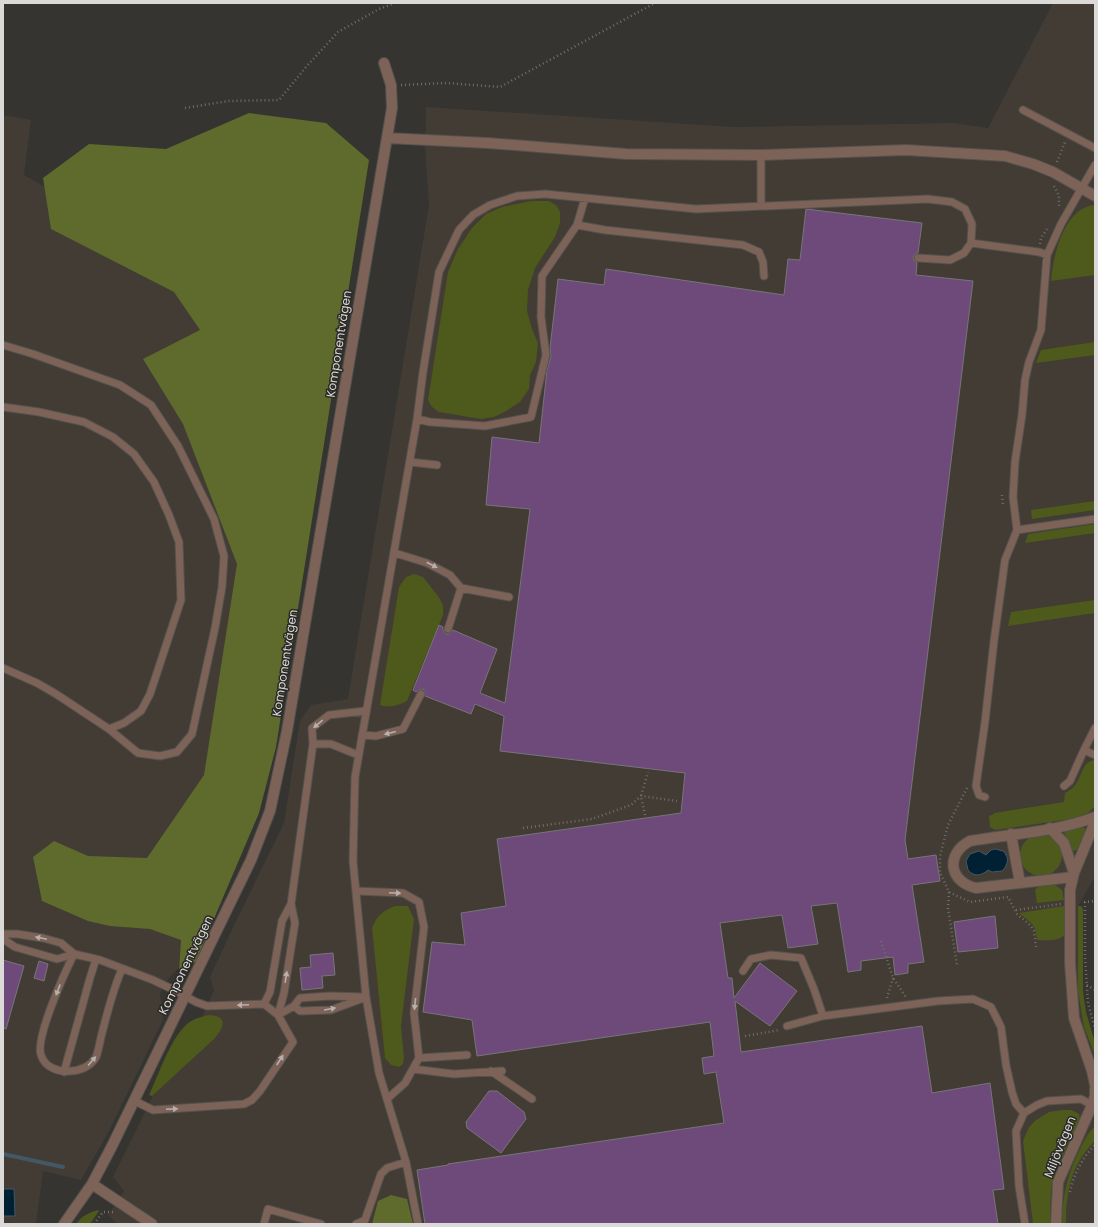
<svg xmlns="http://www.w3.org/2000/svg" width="1098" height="1227" font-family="Poppins,sans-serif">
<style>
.built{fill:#423c34}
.green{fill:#4e591c}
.forest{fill:#5e6b2c}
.water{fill:#002134;stroke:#425865}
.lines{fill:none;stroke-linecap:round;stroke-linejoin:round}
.stream{stroke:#425865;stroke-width:4}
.building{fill:#6e4a7a;stroke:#777578}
.lane-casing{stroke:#53524f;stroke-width:9}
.street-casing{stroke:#53524f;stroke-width:12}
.path{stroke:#706f6c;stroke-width:2.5;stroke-dasharray:1 3;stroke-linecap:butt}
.lane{stroke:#7d6257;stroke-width:7}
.street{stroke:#7d6257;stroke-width:10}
.oneway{fill:#bab0ab}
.labels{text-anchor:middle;stroke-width:3;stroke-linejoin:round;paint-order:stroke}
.street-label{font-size:12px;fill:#dbdad8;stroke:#2b2a27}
</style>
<rect width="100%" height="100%" fill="#353431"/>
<path class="built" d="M1053 3H1095V877L1078 906 1084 1027 1095 1056V1224H118L108 1215 124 1191 113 1177 187 1027 201 1020 214 990 210 977 236 921 284 823 300 721 311 705 348 699 429 205 425 147 426 107 734 127 954 123 988 128Z
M3 115 31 120 24 175 146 244 209 318 259 437 187 959 169 978 160 993 163 1020 109 1131 81 1180 43 1171 36 1224H3Z"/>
<path class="green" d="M531 201H549L557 206 560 212V223L555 237 535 268 528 290 527 311 532 329 538 343 536 362 530 375 529 389 520 402 506 411 494 417 481 419 439 412 432 407 428 400 448 272 458 249 472 228 486 214 502 207Z
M1095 205V275L1051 281C1053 256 1064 207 1095 205Z
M1095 342V355L1036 363 1041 350Z
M1095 501V510L1032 519 1031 510Z
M1095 524V533L1025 543 1028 534Z
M414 574 423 577 438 596 443 605V615L407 701C397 706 390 708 380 705L399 587 406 577Z
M1095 600V613L1008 626 1011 612Z
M1095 760V806L1088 813 1078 818 995 830 990 827 989 816 994 814V813L1064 802 1065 793C1070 790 1074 788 1077 782 1083 773 1082 762 1095 760Z
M1083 826 1086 830 1077 850 1073 851C1071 848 1064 834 1064 831Z
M1020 855a21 21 0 1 1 42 0a21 21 0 1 1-42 0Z
M1048 884H1054L1062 890 1064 900 1037 903 1035 890 1039 886Z
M395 906H408L414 919 401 1026 404 1058 403 1064 399 1067 391 1065 385 1058 372 928C377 915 383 911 395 906Z
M1064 906V935C1059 942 1045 940 1037 940 1036 924 1031 923 1019 913Z
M1078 906H1081L1083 909V992L1086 1012 1095 1043V1056L1084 1027 1078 991Z
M209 1015C229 1016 224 1028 214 1039L152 1096 149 1095C159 1074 170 1040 186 1025 192 1019 201 1017 209 1015Z
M1062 1110H1071L1079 1114 1080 1121 1057 1166 1051 1190 1050 1224H1033L1023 1141 1029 1127 1036 1120 1049 1112Z
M1095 1127V1141C1071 1165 1066 1191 1066 1224H1062C1062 1196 1068 1172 1081 1147 1085 1139 1088 1132 1095 1127Z
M98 1210 99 1211 90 1224H76C82 1216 88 1213 98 1210Z"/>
<path class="forest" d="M249 113 326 123 369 160 276 747 259 813 196 961 179 972 181 940 150 929 110 926 88 921 42 901 33 857 54 841 88 856 147 858 204 775 237 564 183 424 143 359 200 330 174 292 51 229 43 178 89 144 166 149Z
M391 1195 407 1199 413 1224H372L378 1201Z"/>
<path class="water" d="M995 849 1003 851C1010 858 1008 865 1002 871L992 872 988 870C981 876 974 877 968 870L966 861 970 854 979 851 986 855 991 850Z
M3 1189H14L15 1216H3Z"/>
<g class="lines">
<path class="stream" d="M3 1154 63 1167"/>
</g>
<path class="building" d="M806 209 922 223 918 253 915 254 913 257 914 261 917 263 916 275 973 281 905 840 908 859 936 855 940 881 912 885 924 962 908 964V973L895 975 893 957 861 961V970L848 972 837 903 811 906 818 944 788 948 782 915 720 923 728 978H732L734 998 760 963 797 991 770 1026 735 1001 741 1052 922 1026 932 1093 990 1083 1004 1189 993 1190 998 1224H425L417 1170 448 1165V1164L724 1123 716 1072 704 1074 702 1058 714 1056 710 1022 477 1056 472 1020 423 1012 432 942 465 945 461 913 506 906 497 839 681 813 685 773 500 751 504 716 475 704 471 714 425 696V692L423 689 419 690 416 692 413 690 439 625 443 627V630L446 634H449L453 630 497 649 480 693 505 703 530 509 486 505 492 437 539 443 547 370 551 356 550 348 558 279 604 285 606 269 784 295 788 259 800 260Z
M995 916 998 948 958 952 954 922Z
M333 953 335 975 322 976 323 988 302 990 300 968 311 967 310 955Z
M3 960 24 966 6 1029 3 1028Z
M39 961 48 964 44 981 34 978Z
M489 1091H497L524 1112 526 1119 501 1153 467 1128 466 1122Z"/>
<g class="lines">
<defs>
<path id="lane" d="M1023 110 1095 148
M761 155V206
M577 225 605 230 743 245 759 252 763 262 764 276
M971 243 1039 252 1047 255
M3 345 33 354 120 385 151 405 178 446 214 519 224 556 222 587 215 628 192 734 177 752 160 756 138 753 109 729 56 694 37 683 3 668
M3 407 39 412 84 422 113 437 134 454 154 482 169 515 179 542 181 600 150 694 141 711 124 723 109 729
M417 419 430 422 485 426 531 417 546 355 541 317 542 276 577 225 585 198
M410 462 437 465
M1017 530 1013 497 1015 462 1022 415 1025 380 1029 362 1041 330 1047 255 1061 224 1095 165
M395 553 427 563 450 575 461 588 448 629
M461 588 509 597
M362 735 376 736 403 729 421 694
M313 744H331L358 755
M1084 750 1095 728
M1064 786 1070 781 1084 750 1095 755
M985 797 979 795 976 786 985 722 994 641 1005 560 1017 530 1095 519
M356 891 403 893 419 902 424 927 414 1013 419 1058 405 1083 387 1099
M3 934H17L43 938 61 943 74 954 100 960 153 980 172 989 196 1002 207 1006 264 1004 278 1015 293 1042 260 1091 252 1100 244 1104 153 1110 135 1101
M3 939 15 947 57 959 74 954
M74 954C65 972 35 1038 41 1055 45 1068 59 1072 70 1071 80 1071 91 1066 96 1057 99 1050 100 1040 102 1033 108 1011 113 989 122 969
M743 971 751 959 771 955 801 958 814 989 823 1016
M264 1004 270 992 282 921 291 904 313 744 312 728 329 715 365 711
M294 1006 300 1011 331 1010 361 999
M278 1015 284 993 295 923 291 904
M278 1015 294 1006 300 998 330 996 366 997
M787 1026 823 1016 938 1001 973 999 991 1007 1001 1027 1006 1065 1012 1092 1016 1104 1024 1113
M419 1058 467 1055
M413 1069 454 1074 502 1071
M491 1071 532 1099
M64 1072 90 978 96 959
M264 1224 268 1209 321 1224
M356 1224 365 1220 381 1174 387 1168 406 1162
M418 1224 406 1162 379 1073 366 997 353 861 355 777 417 419 423 372 439 272 459 230 473 215 490 205 517 196 545 194 696 209 928 199 952 202 965 209 972 224 971 243 964 253 950 260 918 258
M1025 1224 1019 1186 1016 1131 1024 1113 1037 1105 1047 1101 1081 1099 1092 1105"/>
<path id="street" d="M387 138 488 143 626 154 761 155 906 150 1005 156 1033 164 1053 172 1095 196
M1095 822 1074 873 1070 890V963L1074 1018 1092 1071 1095 1085
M1050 828 1064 843 1074 873
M1011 834 1020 883
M1073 877 976 888C949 882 945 854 970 841 1011 834 1056 832 1095 817
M1095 1089V1096L1092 1105 1095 1106
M92 1184 152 1224
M64 1224 92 1184 112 1146 251 860 270 811 287 731 392 108 391 85 384 63
M1056 1224 1058 1182 1092 1105"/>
</defs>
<use href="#lane" class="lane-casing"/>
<use href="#street" class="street-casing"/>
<path class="path" d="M401 85 446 83 500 87 655 3
M185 108 229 101 279 100 306 67 338 32 379 9 395 3
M1057 162 1065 142
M1054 186 1059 196V207
M1040 244 1041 238 1047 229
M1002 495 1003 505
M967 788 948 825 940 856V873L949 892 970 902 1008 897 1017 914 1031 926 1034 931 1036 947
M645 815 641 796 648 772
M523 828 592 819 631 805 641 796 677 801
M949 892 948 908 957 965
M1084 902 1095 901
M1085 902V957L1088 1003 1095 1029
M1016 910 1061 904
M881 941 893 978 906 997
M1087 985 1095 990
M887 998 893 978
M745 1036 780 1030
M1070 1192C1073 1175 1083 1157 1095 1145
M94 1224 103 1212H113"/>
<use href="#lane" class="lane"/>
<use href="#street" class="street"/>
</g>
<defs><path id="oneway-solid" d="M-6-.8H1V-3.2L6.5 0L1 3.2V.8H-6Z"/></defs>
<g class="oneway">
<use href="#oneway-solid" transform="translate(432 565) rotate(27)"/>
<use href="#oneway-solid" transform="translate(318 724) rotate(140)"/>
<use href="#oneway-solid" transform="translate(390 733) rotate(166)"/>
<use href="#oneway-solid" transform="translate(395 893) rotate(3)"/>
<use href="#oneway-solid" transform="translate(41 938) rotate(-168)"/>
<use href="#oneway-solid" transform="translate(286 977) rotate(-81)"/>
<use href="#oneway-solid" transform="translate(58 990) rotate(111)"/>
<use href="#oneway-solid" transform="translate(415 1004) rotate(96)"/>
<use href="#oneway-solid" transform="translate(243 1005) rotate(178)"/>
<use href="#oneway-solid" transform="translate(330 1009) rotate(-10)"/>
<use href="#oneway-solid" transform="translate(280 1060) rotate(-57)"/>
<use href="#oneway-solid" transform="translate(92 1061) rotate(-49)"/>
<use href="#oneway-solid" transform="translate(172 1109) rotate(-3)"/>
</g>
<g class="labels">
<g class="street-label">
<text transform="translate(339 344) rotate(-81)" y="4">Komponentvägen</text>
<text transform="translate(285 663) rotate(-81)" y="4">Komponentvägen</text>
<text transform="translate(186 965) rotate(-64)" y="4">Komponentvägen</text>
<text transform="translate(1060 1147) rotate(-68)" y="4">Miljövägen</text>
</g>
</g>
<rect width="1098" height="1227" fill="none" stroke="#dbdad8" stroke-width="8"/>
</svg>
